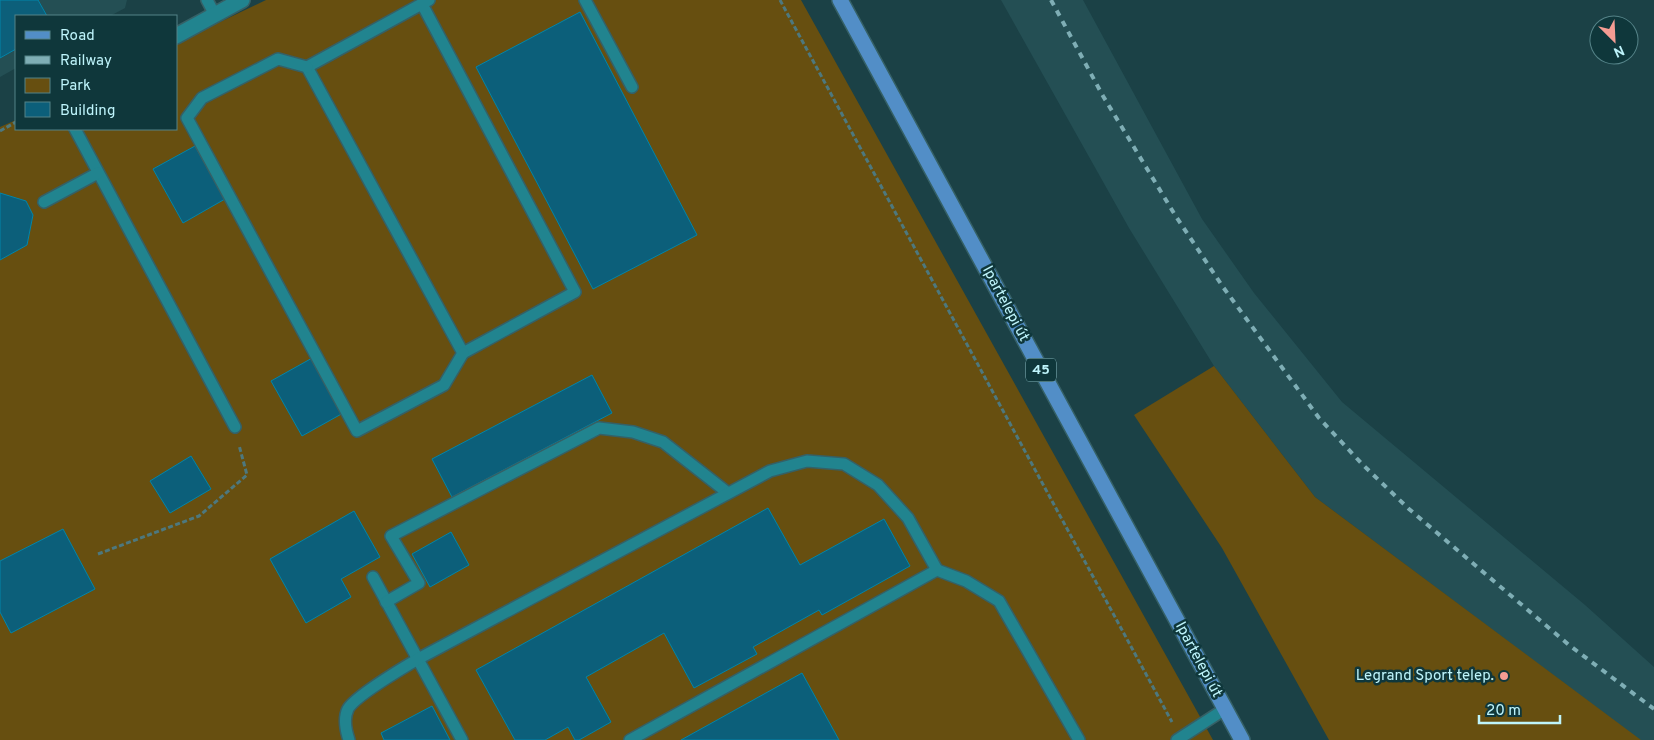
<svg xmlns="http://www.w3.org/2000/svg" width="1654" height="740" font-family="Overpass,sans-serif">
	<rect width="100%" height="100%" fill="#1b4146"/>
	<g fill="#244f54">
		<polygon points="0,0 127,0 125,8 110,16 16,16 16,68 0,77"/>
		<polygon points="1001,0 1083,0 1202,219 1254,293 1342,402 1585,605 1654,667 1654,740 1640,740 1315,497 1214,366 1129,228"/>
	</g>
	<g fill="#674f10">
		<polygon points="266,0 801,0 1213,740 0,740 0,127 16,120 16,129 176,129 176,43"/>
		<polygon points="1214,366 1315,497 1641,740 1329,740 1222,548 1134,415"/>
	</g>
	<g fill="#0c5f7a" stroke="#0085aa">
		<polygon points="0,0 38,0 47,16 16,16 16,49 0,58"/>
		<polygon points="580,12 697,235 593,289 476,67"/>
		<polygon points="195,146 225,199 183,223 153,169"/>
		<polygon points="0,193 26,201 33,215 27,245 0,260"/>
		<polygon points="314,357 345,412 302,436 271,381"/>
		<polygon points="592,375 612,413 452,497 432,459"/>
		<polygon points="191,456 211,489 170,513 150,481"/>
		<polygon points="768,508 800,565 884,519 910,566 822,615 819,610 753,647 757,654 694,688 664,633 586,677 611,722 579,740 575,740 568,727 545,740 515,740 476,670"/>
		<polygon points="354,511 380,557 341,579 351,597 306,623 270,559"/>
		<polygon points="63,529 95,589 11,633 0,612 0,561"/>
		<polygon points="451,532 469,565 430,587 412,554"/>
		<polygon points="802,673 839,740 681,740"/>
		<polygon points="432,706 450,740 384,740 381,733"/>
	</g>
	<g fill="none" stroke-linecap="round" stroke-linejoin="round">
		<g stroke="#356066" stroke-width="14">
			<g id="lane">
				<polyline points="207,0 215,15"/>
				<polyline points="585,0 632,87"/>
				<polyline points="422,4 575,292 463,353 307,67 429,0"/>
				<polyline points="307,67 278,59 202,98 187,118 357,431 444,385 463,353"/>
				<polyline points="75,129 235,427"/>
				<polyline points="44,202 98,173"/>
				<polyline points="937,570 966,581 999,601 1079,740"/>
				<polyline points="373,577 462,740"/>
				<polyline points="386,602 419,583 391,536 599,428 633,432 663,442 728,493"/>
				<path d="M349 740C346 731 343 719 348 709 355 696 403 668 418 659L770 471 807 461 844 464 878 485 908 518 937 570 630 740"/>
				<polyline points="1177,740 1225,709"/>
			</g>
		</g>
		<g stroke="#356066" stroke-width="18">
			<polyline id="street" points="176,36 242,0"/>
		</g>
		<g stroke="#356066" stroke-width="18">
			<polyline id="primary" points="840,0 1242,740"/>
		</g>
		<g stroke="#4d787e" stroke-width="3" stroke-dasharray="5 2.5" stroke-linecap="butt">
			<polyline points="780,0 1172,722"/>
			<polyline points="0,131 16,122"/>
			<polyline points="98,554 199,516 247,475 239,445"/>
		</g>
		<use href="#lane" stroke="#21848f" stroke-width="11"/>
		<use href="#street" stroke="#21848f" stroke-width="15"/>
		<use href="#primary" stroke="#528ec7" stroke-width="15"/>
		<polyline stroke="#7faeb5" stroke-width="4" stroke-dasharray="6 6" stroke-linecap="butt" points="1051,0 1103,96 1175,215 1223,287 1319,418 1363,465 1409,509 1569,645 1654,709"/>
	</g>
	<circle fill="#f59c93" stroke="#0f373b" stroke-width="2" cx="1504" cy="676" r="5"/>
	<g text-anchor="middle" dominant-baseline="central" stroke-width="5" stroke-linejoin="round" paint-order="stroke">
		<rect fill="#0f373b" stroke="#8abbc1" stroke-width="1" x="1026" y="358.5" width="30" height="23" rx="4"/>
		<g font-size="14" font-weight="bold" fill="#bef4fb">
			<text x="1041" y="370">45</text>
		</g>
		<g font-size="15" fill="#bef4fb" stroke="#0f373b">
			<text transform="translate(1005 304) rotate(62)">Ipartelepi út</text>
			<text transform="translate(1198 660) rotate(62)">Ipartelepi út</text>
		</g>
		<g font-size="15" fill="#bef4fb" stroke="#0f373b" text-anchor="end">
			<text x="1494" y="676">Legrand Sport telep.</text>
		</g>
	</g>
	<rect x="15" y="15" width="162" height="115" fill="#0f373b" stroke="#558388"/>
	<rect x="25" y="31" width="25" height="8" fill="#528ec7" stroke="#558388"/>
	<text x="60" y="40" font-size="15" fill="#bef4fb">Road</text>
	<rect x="25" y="56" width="25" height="8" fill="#7faeb5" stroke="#558388"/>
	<text x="60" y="65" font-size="15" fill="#bef4fb">Railway</text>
	<rect x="25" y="78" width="25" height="15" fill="#674f10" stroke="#558388"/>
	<text x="60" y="90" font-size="15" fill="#bef4fb">Park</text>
	<rect x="25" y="102" width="25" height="15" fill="#0c5f7a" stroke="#558388"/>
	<text x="60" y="115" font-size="15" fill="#bef4fb">Building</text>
	<g transform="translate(1614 40) rotate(156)"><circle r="24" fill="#0f373b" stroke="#558388"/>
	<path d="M0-4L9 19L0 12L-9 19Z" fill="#f59c93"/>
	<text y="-8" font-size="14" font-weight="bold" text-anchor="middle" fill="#bef4fb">N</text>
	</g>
	<path d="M1479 715v8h81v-8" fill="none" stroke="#bef4fb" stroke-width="2.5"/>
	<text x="1486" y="715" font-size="15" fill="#bef4fb" stroke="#0f373b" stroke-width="4" paint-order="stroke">20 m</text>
</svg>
